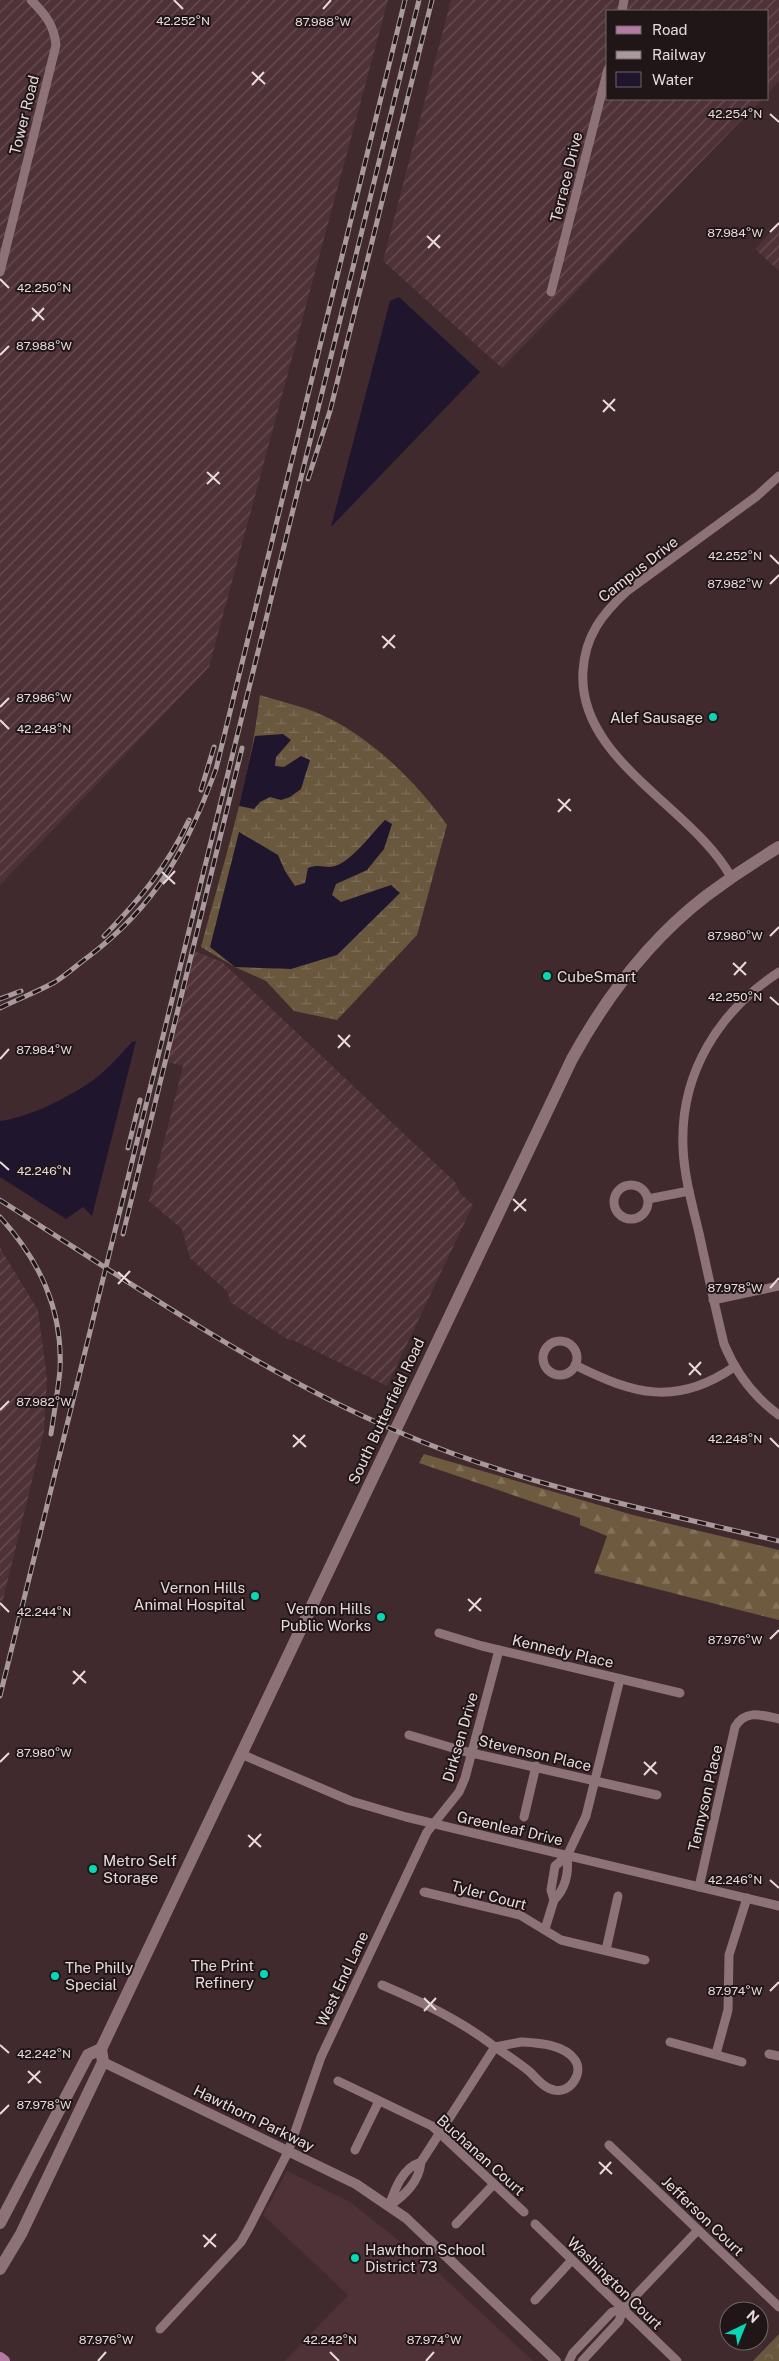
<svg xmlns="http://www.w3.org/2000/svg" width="779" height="2361" font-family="'Public Sans',sans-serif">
	<defs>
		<pattern id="industrial-furrows" width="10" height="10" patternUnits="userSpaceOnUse" patternTransform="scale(1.25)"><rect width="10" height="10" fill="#4f3238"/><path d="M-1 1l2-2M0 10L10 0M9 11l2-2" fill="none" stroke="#684f54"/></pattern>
		<pattern id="forest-firs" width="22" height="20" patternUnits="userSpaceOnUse" patternTransform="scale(1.25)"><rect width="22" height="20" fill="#6e5a3f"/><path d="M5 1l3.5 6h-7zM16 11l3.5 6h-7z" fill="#83715a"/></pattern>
		<pattern id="wetland-marsh" width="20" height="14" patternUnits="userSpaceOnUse" patternTransform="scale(1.25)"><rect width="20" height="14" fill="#69573e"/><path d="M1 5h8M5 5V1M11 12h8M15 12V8" fill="none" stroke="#7e6f59"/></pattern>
		<pattern id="park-crowns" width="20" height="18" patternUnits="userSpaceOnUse" patternTransform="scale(1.25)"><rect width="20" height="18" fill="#69573e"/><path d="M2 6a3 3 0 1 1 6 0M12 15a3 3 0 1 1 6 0" fill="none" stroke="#7e6f59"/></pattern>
	</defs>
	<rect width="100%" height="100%" fill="#402a2e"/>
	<polygon fill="#4f3238" points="287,2171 350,2202 431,2266 533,2361 285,2361 348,2295 263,2215"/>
	<g fill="url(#industrial-furrows)">
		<polygon points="0,0 388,0 209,667 0,885"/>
		<polygon points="451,0 779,0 779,81 768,93 768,11 608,11 608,99 762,99 502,368 383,261"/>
		<polygon points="779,223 779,271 755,249"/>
		<polygon points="189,949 222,962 455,1182 460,1193 473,1205 387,1386 293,1340 289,1340 230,1302 228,1292 190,1258 182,1229 149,1201 183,1066 164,1061"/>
		<polygon points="0,1248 38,1310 47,1378 44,1431 0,1612"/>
	</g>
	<polygon fill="url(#forest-firs)" points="424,1454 633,1515 779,1550 779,1620 594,1573 607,1536 580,1525 580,1518 419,1463"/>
	<path fill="url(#wetland-marsh)" d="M260 695C279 701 298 705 315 712 366 732 416 781 447 825L417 935 337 1020 294 1011 266 981 235 967 201 947C223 864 250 781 260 695Z"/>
	<polygon fill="url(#park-crowns)" points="779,2334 779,2361 753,2361"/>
	<g fill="#1f162e">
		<polygon points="399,297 480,372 331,527 390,301"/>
		<polygon points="283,734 291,740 276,757 275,766 284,767 301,756 310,760 301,789 290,797 281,800 270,797 260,802 254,809 239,806 255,736"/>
		<path d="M385 820 392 824 384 849 367 870 336 884 332 895 341 902 391 885 400 893 337 955 291 969 235 967 210 947 239 832 278 855 285 871 295 886 305 883 308 868C320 863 325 869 335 866 351 862 373 832 385 820Z"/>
		<path d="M136 1041 92 1216 83 1207 66 1219 0 1177V1121C28 1118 69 1097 92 1081 107 1070 119 1056 132 1042Z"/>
	</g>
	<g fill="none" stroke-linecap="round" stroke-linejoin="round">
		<g stroke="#8d7377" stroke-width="9">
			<polyline points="622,11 624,0"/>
			<path d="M0 272 56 45C54 25 45 14 31 0"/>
			<polyline points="551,292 608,69"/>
			<path d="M731 877C693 807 577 760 583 671 585 636 602 614 627 591L757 496 779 476"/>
			<path d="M779 972C719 1011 680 1073 683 1147 684 1176 692 1204 699 1233 707 1270 715 1307 724 1344 736 1373 754 1397 779 1415"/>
			<circle cx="631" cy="1202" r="17"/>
			<polyline points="648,1199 689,1191"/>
			<polyline points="713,1300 779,1286"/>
			<circle cx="560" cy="1358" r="17"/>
			<path d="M575 1365C633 1394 676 1407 734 1367"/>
			<polyline points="439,1633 482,1646 680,1693"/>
			<polyline points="409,1735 463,1751 657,1795"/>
			<polyline points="241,1754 351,1801 406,1817 779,1906"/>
			<polyline points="524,1817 536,1766"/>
			<path d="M699 1887 735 1727C745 1709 762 1715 779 1719"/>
			<polyline points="424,1892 520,1915 561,1940 645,1960"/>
			<path d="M554 1900C566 1888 569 1873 567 1856"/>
			<polyline points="545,1929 554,1900 551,1890 555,1866 567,1856 586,1816 620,1679"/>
			<polyline points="606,1950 618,1896"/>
			<path d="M382 1985C422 2002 460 2020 495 2047L421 2162C419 2182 405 2195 389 2206 395 2189 402 2168 421 2162"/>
			<path d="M521 2042C538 2043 564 2044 575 2060 584 2073 570 2094 554 2090 544 2088 537 2079 530 2072 519 2063 507 2055 495 2047Z"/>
			<polyline points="670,2042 742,2062"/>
			<polyline points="716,2054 728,2010 729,1955 747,1898"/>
			<polyline points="769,2054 779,2056"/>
			<polyline points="338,2081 432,2126 524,2212"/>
			<polyline points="609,2145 779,2307"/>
			<polyline points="355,2150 379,2101"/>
			<polyline points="456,2224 494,2184"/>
			<polyline points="535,2224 677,2361"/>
			<polyline points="535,2300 571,2261"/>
			<polyline points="160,2329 241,2242 250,2226 288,2152 321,2057 427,1832 459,1792 465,1778 499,1650"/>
			<polyline points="569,2361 573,2353 612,2312 623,2309"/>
			<polyline points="582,2361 619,2321 623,2309 698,2230"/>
		</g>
		<polyline stroke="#8d7377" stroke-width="10" points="103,2062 356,2184 406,2218 556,2361"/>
		<g stroke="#8d7377" stroke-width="12">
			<polyline points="0,2223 88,2055 101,2049"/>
			<path d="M0 2269 21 2234 103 2062 101 2049 572 1059C606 997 649 940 706 896 730 878 754 862 779 847"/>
		</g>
		<polyline stroke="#b27ca2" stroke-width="12" points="0,2358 4,2361"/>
		<g stroke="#aa999c" stroke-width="5">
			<g id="rail">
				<polyline points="308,479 330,411 432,0"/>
				<polyline points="201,790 214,747"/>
				<path d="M104 936C140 899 167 867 189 820"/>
				<polyline points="0,999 21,991"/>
				<path d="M0 1008C18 999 37 992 55 982 66 975 77 965 88 957 157 905 187 848 216 769L405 0"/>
				<polyline points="128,1148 140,1100"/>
				<path d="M0 1200C128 1281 255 1370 394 1430 517 1484 649 1510 779 1541"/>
				<path d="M0 1217C40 1261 63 1310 60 1370 58 1391 54 1413 51 1434"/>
				<polyline points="123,1234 242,748"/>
				<polyline points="0,1696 419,0"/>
			</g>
		</g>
		<use href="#rail" stroke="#201617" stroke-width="3" stroke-dasharray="9" stroke-linecap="butt"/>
	</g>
	<path fill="none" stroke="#e8dadc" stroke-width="2" d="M174 0 183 9M323 9 331 0M252 72 265 84M252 85 264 72M770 114 779 122M770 232 779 223M427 236 440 248M428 248 440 235M0 279 9 288M32 308 44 320M32 321 44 308M0 355 9 346M603 400 615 411M603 412 615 399M207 472 220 484M207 484 219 472M770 555 779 564M770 584 779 575M382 636 395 648M383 648 395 635M0 707 9 698M0 720 9 729M558 799 571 811M558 812 570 799M162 872 175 884M163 884 175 871M770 936 779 927M733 963 746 975M734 975 746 962M770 997 779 1005M338 1035 350 1047M338 1048 350 1035M0 1059 9 1049M0 1162 9 1170M513 1199 526 1211M514 1211 526 1199M118 1272 130 1283M118 1284 130 1271M770 1288 779 1278M689 1363 701 1375M689 1375 701 1362M0 1410 9 1401M293 1435 306 1447M770 1438 779 1447M293 1447 305 1435M468 1599 481 1611M0 1603 9 1612M469 1611 481 1598M770 1639 779 1630M73 1671 86 1683M73 1684 85 1671M0 1762 9 1753M644 1762 657 1774M644 1775 656 1762M248 1835 261 1847M249 1847 261 1834M770 1880 779 1888M770 1991 779 1982M424 1998 436 2010M424 2011 436 1998M0 2045 9 2053M28 2071 41 2083M28 2083 40 2071M0 2114 9 2105M599 2162 612 2174M600 2174 611 2162M203 2235 216 2247M204 2247 216 2234M330 2352 339 2361M98 2361 106 2352M426 2361 434 2352"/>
	<g fill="#0ad5b5" stroke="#201617" stroke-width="2">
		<circle cx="713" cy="717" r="5"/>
		<circle cx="547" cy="976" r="5"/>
		<circle cx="255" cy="1596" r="5"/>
		<circle cx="381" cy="1617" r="5"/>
		<circle cx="93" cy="1869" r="5"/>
		<circle cx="264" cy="1974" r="5"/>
		<circle cx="55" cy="1976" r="5"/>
		<circle cx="355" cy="2258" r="5"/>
	</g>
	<g text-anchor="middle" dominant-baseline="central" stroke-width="4" stroke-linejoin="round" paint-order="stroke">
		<g font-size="15" fill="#e8dadc" stroke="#201617">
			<text transform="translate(24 115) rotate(-76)">Tower Road</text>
			<text transform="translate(566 177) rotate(-76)">Terrace Drive</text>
			<text transform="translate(638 569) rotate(-38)">Campus Drive</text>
			<text transform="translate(386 1411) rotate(-65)">South Butterfield Road</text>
			<text transform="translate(563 1651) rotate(13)">Kennedy Place</text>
			<text transform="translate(460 1737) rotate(-74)">Dirksen Drive</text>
			<text transform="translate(535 1753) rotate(13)">Stevenson Place</text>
			<text transform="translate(705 1798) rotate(-77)">Tennyson Place</text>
			<text transform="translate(510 1828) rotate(13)">Greenleaf Drive</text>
			<text transform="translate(489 1895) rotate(15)">Tyler Court</text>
			<text transform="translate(342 1979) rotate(-65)">West End Lane</text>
			<text transform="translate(254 2118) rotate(26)">Hawthorn Parkway</text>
			<text transform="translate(481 2155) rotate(42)">Buchanan Court</text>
			<text transform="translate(703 2216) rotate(44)">Jefferson Court</text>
			<text transform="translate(615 2283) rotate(44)">Washington Court</text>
		</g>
		<g font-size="15" fill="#e8dadc" stroke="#201617" text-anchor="end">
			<text x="703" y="717">Alef Sausage</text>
			<text x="557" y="976" text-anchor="start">CubeSmart</text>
			<text x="245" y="1587">Vernon Hills<tspan x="245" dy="17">Animal Hospital</tspan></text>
			<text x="371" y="1608">Vernon Hills<tspan x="371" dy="17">Public Works</tspan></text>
			<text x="103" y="1860" text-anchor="start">Metro Self<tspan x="103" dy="17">Storage</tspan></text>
			<text x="254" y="1965">The Print<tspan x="254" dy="17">Refinery</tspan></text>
			<text x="65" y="1967" text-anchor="start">The Philly<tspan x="65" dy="17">Special</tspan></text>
			<text x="365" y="2249" text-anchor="start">Hawthorn School<tspan x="365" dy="17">District 73</tspan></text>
		</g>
	</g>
	<g font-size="12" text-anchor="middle" fill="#e8dadc" stroke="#201617" stroke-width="4" stroke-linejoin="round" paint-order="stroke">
		<text x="183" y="25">42.252°N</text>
		<text x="323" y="26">87.988°W</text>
		<text x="735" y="118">42.254°N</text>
		<text x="735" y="237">87.984°W</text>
		<text x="44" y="292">42.250°N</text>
		<text x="44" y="350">87.988°W</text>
		<text x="735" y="560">42.252°N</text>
		<text x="735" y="588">87.982°W</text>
		<text x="44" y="702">87.986°W</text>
		<text x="44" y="733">42.248°N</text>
		<text x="735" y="940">87.980°W</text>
		<text x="735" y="1001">42.250°N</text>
		<text x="44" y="1054">87.984°W</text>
		<text x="44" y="1175">42.246°N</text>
		<text x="735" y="1292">87.978°W</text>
		<text x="44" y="1406">87.982°W</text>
		<text x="735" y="1443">42.248°N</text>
		<text x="44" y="1616">42.244°N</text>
		<text x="735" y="1644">87.976°W</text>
		<text x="44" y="1757">87.980°W</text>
		<text x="735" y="1884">42.246°N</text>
		<text x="735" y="1995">87.974°W</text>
		<text x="44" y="2058">42.242°N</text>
		<text x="44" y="2109">87.978°W</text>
		<text x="106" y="2344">87.976°W</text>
		<text x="434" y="2344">87.974°W</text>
		<text x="330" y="2344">42.242°N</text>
	</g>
	<rect x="606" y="10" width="162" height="90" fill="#201617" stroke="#706466"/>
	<rect x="616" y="26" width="25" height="8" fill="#b27ca2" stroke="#706466"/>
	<text x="652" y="35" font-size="15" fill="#e8dadc">Road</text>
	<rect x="616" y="51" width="25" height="8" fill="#aa999c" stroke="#706466"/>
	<text x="652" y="60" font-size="15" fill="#e8dadc">Railway</text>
	<rect x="616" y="72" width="25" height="15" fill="#1f162e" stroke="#706466"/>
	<text x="652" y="85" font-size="15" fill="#e8dadc">Water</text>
	<g transform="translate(744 2326) rotate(43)"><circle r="24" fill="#201617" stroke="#706466"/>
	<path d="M0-4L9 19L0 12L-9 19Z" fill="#0ad5b5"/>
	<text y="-8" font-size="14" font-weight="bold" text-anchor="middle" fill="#e8dadc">N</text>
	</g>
</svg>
